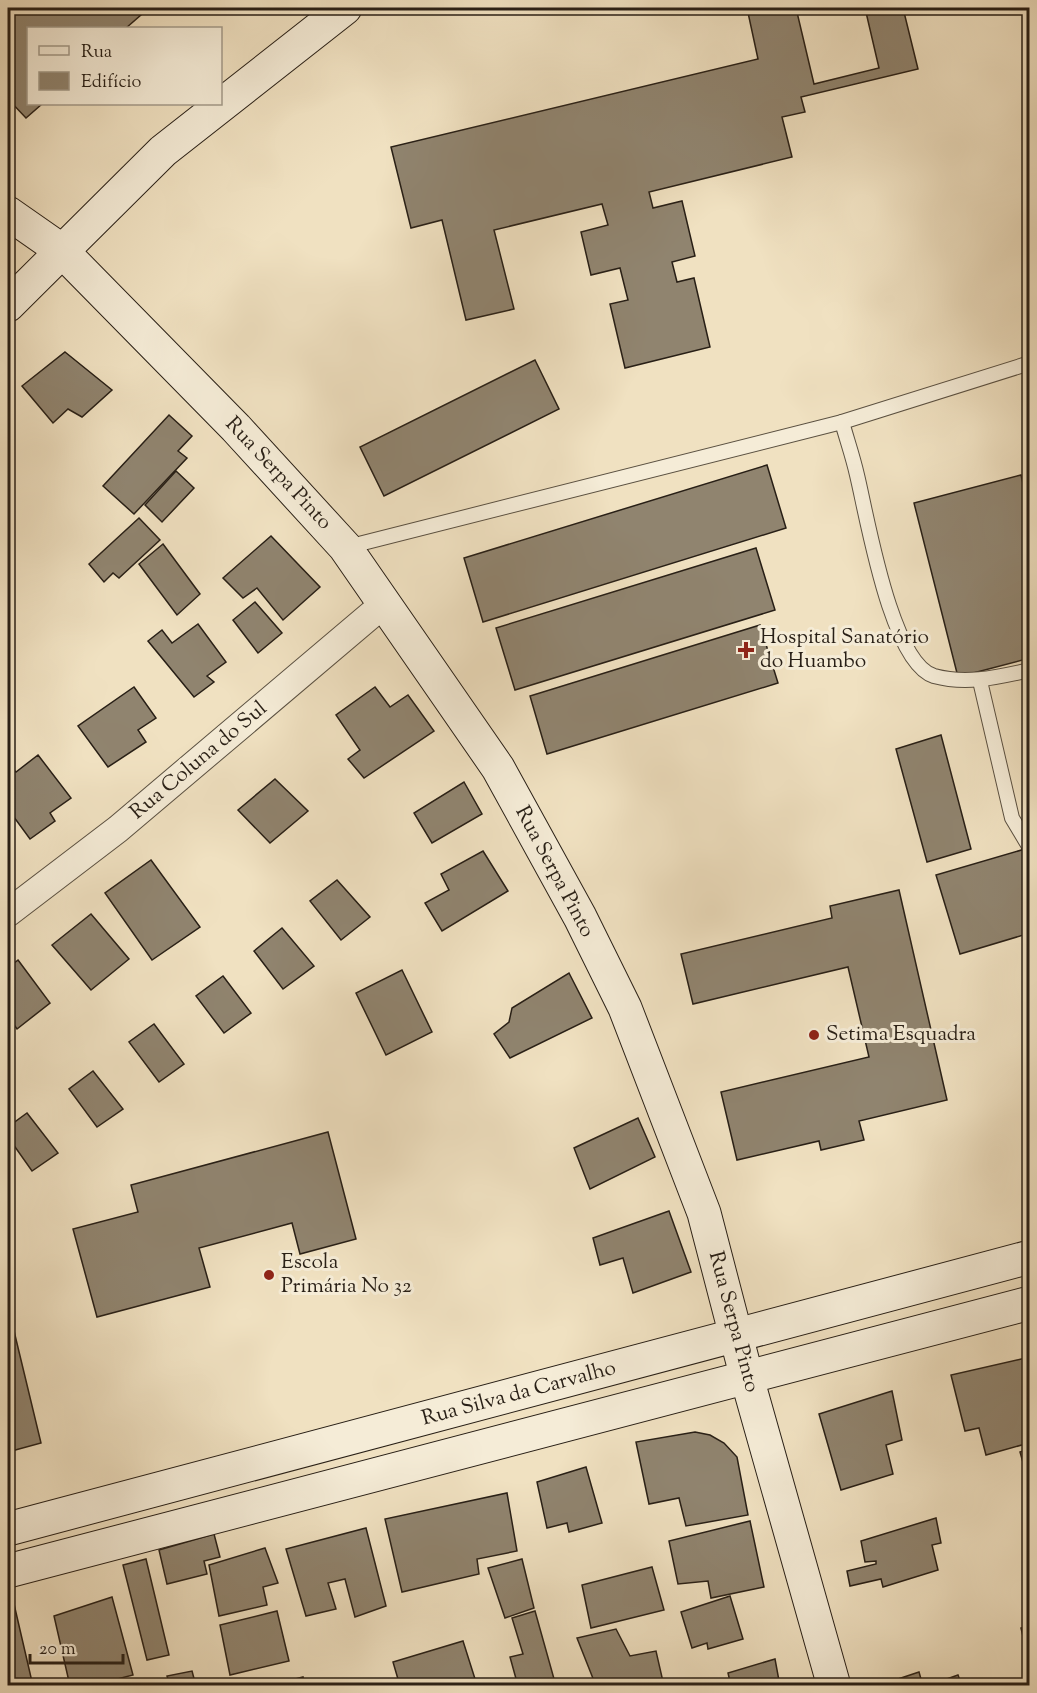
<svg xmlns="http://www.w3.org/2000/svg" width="1037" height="1693" font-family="'Sorts Mill Goudy',serif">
	<rect width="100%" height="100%" fill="#f0e1c1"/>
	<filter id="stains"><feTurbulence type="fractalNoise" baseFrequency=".00333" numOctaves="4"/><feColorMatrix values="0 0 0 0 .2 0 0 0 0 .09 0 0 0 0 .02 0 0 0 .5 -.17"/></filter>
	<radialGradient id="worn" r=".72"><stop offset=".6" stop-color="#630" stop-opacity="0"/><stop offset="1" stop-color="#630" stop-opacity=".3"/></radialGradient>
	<g fill="#90846f" stroke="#281f16" stroke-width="1.5">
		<polygon points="8,8 149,8 126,28 28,28 28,104 42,104 26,118 8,99"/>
		<polygon points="747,8 796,8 814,84 879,68 865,8 903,8 918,69 801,97 805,112 782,117 792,157 649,192 653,208 682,201 695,256 672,262 677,282 694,278 710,347 625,368 610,304 628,300 620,268 591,275 581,232 608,225 602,204 494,230 514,309 466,320 442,220 411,228 391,147 758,59"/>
		<polygon points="65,352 112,390 82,417 68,409 53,423 22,386"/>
		<polygon points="535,360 559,409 384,496 360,447"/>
		<polygon points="169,415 192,436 178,451 187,458 134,514 103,486"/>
		<polygon points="767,465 786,528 483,622 464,558"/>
		<polygon points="176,471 194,488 162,522 145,505"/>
		<polygon points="1021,475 1029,509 1030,658 958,677 914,503"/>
		<polygon points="139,518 160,540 119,578 113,573 104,582 89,564"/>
		<polygon points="271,536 320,587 283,620 257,588 243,598 223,578"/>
		<polygon points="163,544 200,594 177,615 139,564"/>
		<polygon points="756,548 775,610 515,690 496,628"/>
		<polygon points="255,602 282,633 258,653 233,620"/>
		<polygon points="198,624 226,662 207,676 214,682 194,697 148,641 162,630 172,643"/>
		<polygon points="760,625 778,683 547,754 530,696"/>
		<polygon points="134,687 156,718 138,730 146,742 108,767 78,726"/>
		<polygon points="375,687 390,707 408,695 434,731 364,778 348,759 360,750 336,715"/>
		<polygon points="941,735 971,849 927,862 896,749"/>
		<polygon points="38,755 71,798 50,813 55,821 30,839 8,809 8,764 16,772"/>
		<polygon points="275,779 308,811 270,843 238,810"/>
		<polygon points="464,782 482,814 432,843 414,813"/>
		<polygon points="1025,849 1030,863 1030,933 960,954 936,875"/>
		<polygon points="483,851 508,891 442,931 425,903 449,890 441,874"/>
		<polygon points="151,860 200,927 152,960 105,893"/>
		<polygon points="337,880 370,917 341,940 310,901"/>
		<polygon points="899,890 947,1100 859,1121 864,1140 821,1150 819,1141 737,1160 721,1092 869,1057 848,967 693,1004 681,954 832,918 830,906"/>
		<polygon points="91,914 129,959 91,990 52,945"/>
		<polygon points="282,928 314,966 283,989 254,951"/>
		<polygon points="18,960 50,1003 17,1029 8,1016 8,968"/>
		<polygon points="402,970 432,1032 386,1055 356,993"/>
		<polygon points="569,973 592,1018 510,1058 494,1034 509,1022 512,1008"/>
		<polygon points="223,976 251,1013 224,1033 196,996"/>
		<polygon points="154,1024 184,1064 159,1082 129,1042"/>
		<polygon points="93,1071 123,1109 97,1127 69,1089"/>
		<polygon points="27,1113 58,1153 32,1171 8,1137 8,1127"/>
		<polygon points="638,1118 655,1157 590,1189 574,1148"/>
		<polygon points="328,1132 356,1239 300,1254 292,1223 199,1248 210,1287 97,1317 73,1229 138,1212 131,1185"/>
		<polygon points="669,1211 691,1272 633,1293 623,1258 600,1265 593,1238"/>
		<polygon points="8,1306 41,1443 8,1452"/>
		<polygon points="1030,1357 1030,1412 1023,1413 1029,1443 986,1455 979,1428 965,1431 951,1375"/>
		<polygon points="892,1391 902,1440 886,1445 893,1474 841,1490 819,1414"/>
		<polygon points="695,1432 710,1435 724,1443 737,1457 748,1515 686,1526 679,1498 649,1504 636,1442"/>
		<polygon points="1030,1449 1030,1487 1020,1452"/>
		<polygon points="586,1467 602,1523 569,1532 567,1523 547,1528 537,1482"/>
		<polygon points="507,1493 517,1551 477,1559 479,1574 402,1592 385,1519"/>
		<polygon points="936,1518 941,1543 932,1545 938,1570 883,1587 881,1579 850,1586 847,1571 876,1564 876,1561 865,1562 861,1541"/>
		<polygon points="750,1521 764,1587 711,1598 708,1581 678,1584 669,1541"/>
		<polygon points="366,1528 386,1606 355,1617 345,1579 328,1583 336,1609 306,1616 286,1549"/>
		<polygon points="214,1534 220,1557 204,1561 207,1574 167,1584 159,1550"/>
		<polygon points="265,1548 278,1583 263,1587 267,1605 219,1616 209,1565"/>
		<polygon points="146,1559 169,1655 147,1660 123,1565"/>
		<polygon points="522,1559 534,1608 505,1618 488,1568"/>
		<polygon points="652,1567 664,1610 591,1628 582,1585"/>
		<polygon points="11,1591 33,1686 8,1686 8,1592"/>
		<polygon points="730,1596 743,1639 708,1649 707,1643 692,1648 681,1612"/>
		<polygon points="112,1597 133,1675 90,1686 70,1686 54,1616"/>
		<polygon points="277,1611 289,1661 230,1675 220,1625"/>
		<polygon points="535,1611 556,1686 518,1686 510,1657 523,1654 512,1618"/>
		<polygon points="1030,1626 1030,1665 1021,1628"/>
		<polygon points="616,1629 630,1656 656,1651 664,1686 596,1686 577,1638"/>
		<polygon points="463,1641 476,1682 462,1686 400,1686 393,1662"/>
		<polygon points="775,1659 780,1686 731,1686 728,1673"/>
		<polygon points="192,1671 196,1686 170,1686 167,1676"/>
		<polygon points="919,1672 923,1686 877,1686"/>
		<polygon points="958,1675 962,1686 927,1686"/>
		<polygon points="303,1677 305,1686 269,1686"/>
	</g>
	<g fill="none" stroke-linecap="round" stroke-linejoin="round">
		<g stroke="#5a5041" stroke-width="16">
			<g id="lane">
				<path d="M1030 363 842 422C847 440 853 457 857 475 867 516 891 663 934 676 967 685 998 677 1030 670"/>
				<polyline points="347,547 842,422"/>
				<polyline points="980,681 1012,818 1030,848"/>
			</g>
		</g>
		<g stroke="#5a5041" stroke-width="29">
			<polyline id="street" points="8,913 118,829 385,603"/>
		</g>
		<g stroke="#281f16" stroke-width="35">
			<g id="secondary">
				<polyline points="8,213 61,250 236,428 345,547 498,768 580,917 625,1008 704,1213 747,1378 834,1686"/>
				<polyline points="8,305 163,151 345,8"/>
				<polyline points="8,1529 1030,1257"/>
				<polyline points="8,1571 1030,1303"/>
			</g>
		</g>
		<use href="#lane" stroke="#f5ecd7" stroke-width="14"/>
		<use href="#street" stroke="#f5ecd7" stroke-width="27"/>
		<use href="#secondary" stroke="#f5ecd7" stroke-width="33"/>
	</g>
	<g fill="#8f2418" stroke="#f5ecd7" stroke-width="2">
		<path d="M743 641h6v6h6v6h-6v6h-6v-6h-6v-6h6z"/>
		<circle cx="814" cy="1035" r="6"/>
		<circle cx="269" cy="1275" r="6"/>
	</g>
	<g text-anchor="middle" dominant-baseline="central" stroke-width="6" stroke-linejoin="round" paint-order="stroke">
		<g font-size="21" fill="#281f16" stroke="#f5ecd7">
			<text transform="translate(278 474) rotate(47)">Rua Serpa Pinto</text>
			<text transform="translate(199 761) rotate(-40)">Rua Coluna do Sul</text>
			<text transform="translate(554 872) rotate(62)">Rua Serpa Pinto</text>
			<text transform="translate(733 1322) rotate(75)">Rua Serpa Pinto</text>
			<text transform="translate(519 1394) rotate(-15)">Rua Silva da Carvalho</text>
		</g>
		<g font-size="21" fill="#281f16" stroke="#f5ecd7" text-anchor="start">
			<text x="760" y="638">Hospital Sanatório<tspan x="760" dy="24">do Huambo</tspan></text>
			<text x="826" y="1035">Setima Esquadra</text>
			<text x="281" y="1263">Escola<tspan x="281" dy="24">Primária No 32</tspan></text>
		</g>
	</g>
	<rect width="1037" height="1693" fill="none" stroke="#f0e1c1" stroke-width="30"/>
	<rect x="9" y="9" width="1019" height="1675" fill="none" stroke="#281f16" stroke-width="3"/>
	<rect x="15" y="15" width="1007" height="1663" fill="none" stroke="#281f16" stroke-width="1.5"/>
	<rect x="27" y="27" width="195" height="78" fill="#f5ecd7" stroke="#a39a8a" stroke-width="1.5"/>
	<rect x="39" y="46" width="30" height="9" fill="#f5ecd7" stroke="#a39a8a" stroke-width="1.5"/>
	<text x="81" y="57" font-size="18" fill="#281f16">Rua</text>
	<rect x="39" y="72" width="30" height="18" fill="#90846f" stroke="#a39a8a" stroke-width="1.5"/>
	<text x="81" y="87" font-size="18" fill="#281f16">Edifício</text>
	<path d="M30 1654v9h93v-9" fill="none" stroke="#281f16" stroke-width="3"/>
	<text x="39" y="1654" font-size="18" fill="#281f16" stroke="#f5ecd7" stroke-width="4.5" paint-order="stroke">20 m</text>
	<rect width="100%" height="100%" filter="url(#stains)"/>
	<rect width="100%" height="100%" fill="url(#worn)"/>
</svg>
